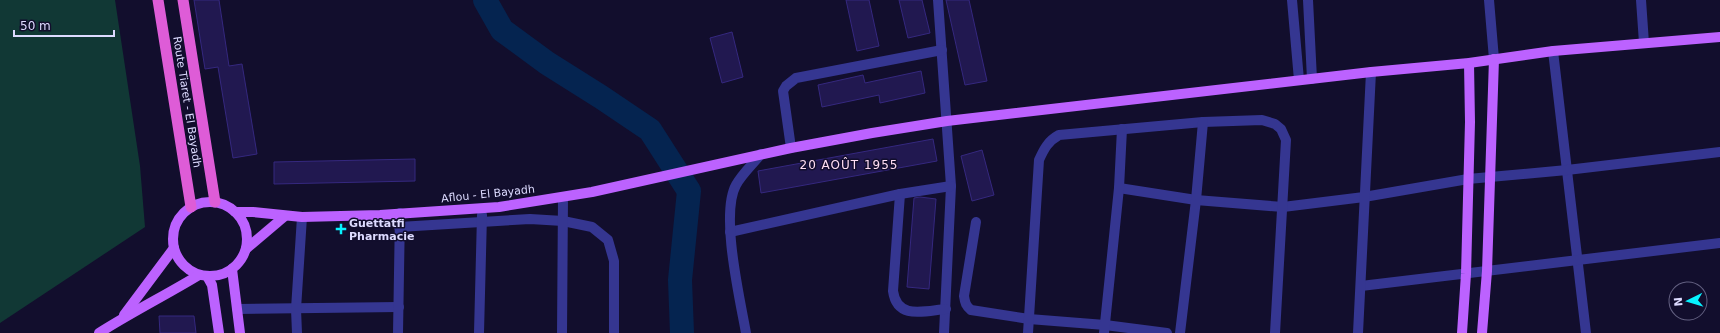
<svg xmlns="http://www.w3.org/2000/svg" width="1720" height="333" font-family="'DejaVu Sans',sans-serif">
	<rect width="100%" height="100%" fill="#120e2d"/>
	<polygon fill="#113835" points="0,0 115,0 140,166 145,227 0,323"/>
	<g fill="none" stroke-linecap="round" stroke-linejoin="round">
		<polyline stroke="#052450" stroke-width="24" points="485,0 502,30 547,63 601,97 650,130 689,191 680,280 682,333"/>
	</g>
	<g fill="#211850" stroke="#35287f">
		<polygon points="194,0 219,0 229,66 242,64 257,154 233,158 218,67 205,69"/>
		<polygon points="846,0 869,0 879,46 857,51"/>
		<polygon points="899,0 922,0 930,33 908,38"/>
		<polygon points="946,0 969,0 987,81 965,85"/>
		<polygon points="732,32 743,77 722,83 710,38"/>
		<polygon points="921,71 925,93 880,103 879,95 822,107 818,85 863,75 865,83"/>
		<polygon points="933,139 937,161 761,193 758,171"/>
		<polygon points="982,150 994,195 972,201 961,156"/>
		<polygon points="415,159 415,181 274,184 274,162"/>
		<polygon points="920,197 936,199 929,289 907,287 914,198"/>
		<polygon points="159,316 194,316 196,333 160,333"/>
	</g>
	<g fill="none" stroke-linecap="round" stroke-linejoin="round">
		<g stroke="#353691" stroke-width="10">
			<polyline points="938,0 951,186 944,333"/>
			<polyline points="1292,0 1299,80"/>
			<polyline points="1308,0 1312,79"/>
			<polyline points="1489,0 1494,59"/>
			<polyline points="1641,0 1644,43"/>
			<polyline points="1553,51 1586,333"/>
			<polyline points="791,148 783,91 786,86 796,78 942,50"/>
			<polyline points="1119,188 1196,200 1283,207 1364,197 1468,179 1567,170 1720,152"/>
			<path d="M900 194 893 291C897 320 924 311 946 309"/>
			<path d="M976 222 964 296C965 303 966 306 971 310L1029 319 1105 325 1167 333"/>
			<polyline points="399,227 530,219 563,221 592,227 608,240 614,261 614,333"/>
			<polyline points="730,232 900,194 951,186"/>
			<polyline points="1361,286 1720,243"/>
			<polyline points="237,309 399,307"/>
			<polyline points="297,333 296,309 302,217"/>
			<polyline points="398,333 400,213"/>
			<polyline points="479,333 482,215"/>
			<polyline points="562,333 563,197"/>
			<path d="M746 333C740 299 720 214 736 185 742 174 753 164 761 154"/>
			<path d="M1028 333 1039 160C1044 149 1048 141 1059 135L1203 122 1262 120 1275 124 1281 129 1286 140 1275 333"/>
			<polyline points="1104,333 1119,188 1122,129"/>
			<polyline points="1180,333 1196,200 1203,122"/>
			<polyline points="1358,333 1371,72"/>
		</g>
		<g stroke="#bc62ff" stroke-width="10">
			<circle cx="210" cy="239" r="37"/>
			<polyline points="235,212 253,212 302,217 380,215 499,207 592,192 791,148 872,133 947,121 1371,72 1469,63 1553,51 1720,37"/>
			<polyline points="246,249 285,216"/>
			<polyline points="232,269 240,333"/>
			<polyline points="207,276 212,285 219,333"/>
			<polyline points="124,315 174,248"/>
			<path d="M99 333C132 312 166 295 199 275"/>
			<polyline points="1462,333 1466,274 1470,122 1469,63"/>
			<polyline points="1482,333 1487,271 1494,59"/>
		</g>
		<g stroke="#de5cd7" stroke-width="11">
			<polyline points="158,0 191,207"/>
			<polyline points="183,0 215,202"/>
		</g>
	</g>
	<path fill="#07f3ff" stroke="#120e2d" stroke-width="1.5" d="M339 223h4v4h4v4h-4v4h-4v-4h-4v-4h4z"/>
	<g text-anchor="middle" dominant-baseline="central" stroke-width="3" stroke-linejoin="round" paint-order="stroke">
		<g font-size="11" fill="#dddbff" stroke="#120e2d">
			<text transform="translate(187 102) rotate(81)">Route Tiaret - El Bayadh</text>
			<text transform="translate(488 194) rotate(-6)">Aflou - El Bayadh</text>
		</g>
		<g font-size="11" font-weight="bold" fill="#dddbff" stroke="#120e2d" text-anchor="start">
			<text x="349" y="223">Guettatfi<tspan x="349" dy="13">Pharmacie</tspan></text>
		</g>
		<g font-size="12" letter-spacing="1" fill="#ffddf4" stroke="#120e2d">
			<text x="849" y="165">20 AOÛT 1955</text>
		</g>
	</g>
	<g transform="translate(1688 301) rotate(265)"><circle r="19" fill="#120e2d" stroke="#636081"/>
	<path d="M0-3L7 15L0 10L-7 15Z" fill="#07f3ff"/>
	<text y="-6" font-size="11" font-weight="bold" text-anchor="middle" fill="#dddbff">N</text>
	</g>
	<path d="M14 30v6h100v-6" fill="none" stroke="#dddbff" stroke-width="2"/>
	<text x="20" y="30" font-size="12" fill="#dddbff" stroke="#120e2d" stroke-width="3" paint-order="stroke">50 m</text>
</svg>
